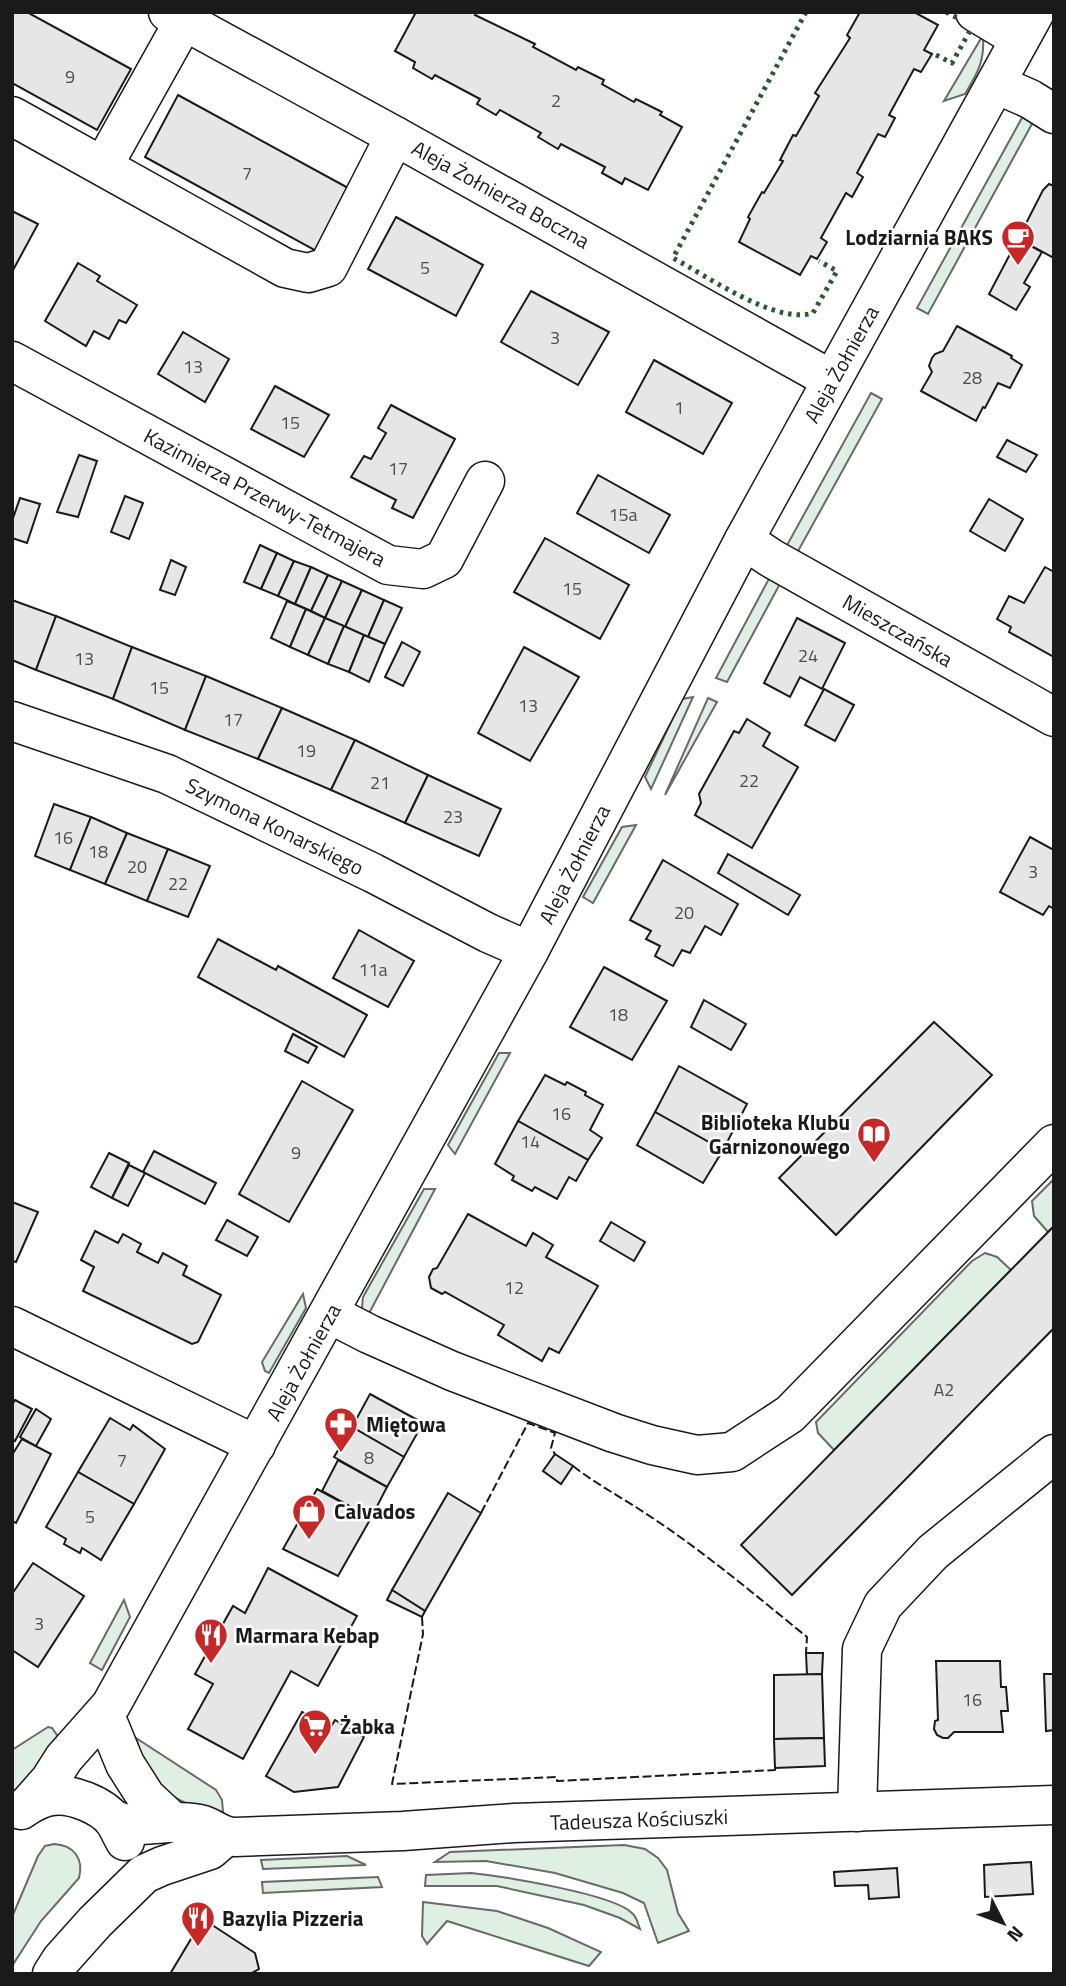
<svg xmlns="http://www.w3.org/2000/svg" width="1066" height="1986" font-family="'Titillium Web',sans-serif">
	<rect width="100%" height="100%" fill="#fff"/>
	<g fill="#e0efe3" stroke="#6a6a6a" stroke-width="2">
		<path d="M983 35C985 61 978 72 965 94L944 101Z"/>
		<polygon points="1023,116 1033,122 928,314 917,308"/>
		<polygon points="871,393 882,399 797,553 786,547"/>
		<polygon points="771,575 782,580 727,682 716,678"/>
		<polygon points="693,697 651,789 645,777 682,699"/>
		<polygon points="708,698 717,702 665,795"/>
		<polygon points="636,825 593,903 583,897 622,827"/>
		<polygon points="499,1053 510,1053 455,1154 448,1145"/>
		<polygon points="1054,1179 1054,1226 1048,1232 1034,1216 1032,1201"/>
		<polygon points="424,1189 435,1189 366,1319 362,1308 363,1297"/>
		<polygon points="985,1253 997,1257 1011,1270 834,1450 818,1433 816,1422 972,1261"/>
		<polygon points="303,1294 306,1308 269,1373 265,1371 262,1362"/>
		<polygon points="124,1600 130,1617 102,1670 90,1663"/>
		<polygon points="48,1727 52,1728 59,1738 35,1774 12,1793 12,1750"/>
		<path d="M136 1738 216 1790 222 1800 223 1812C174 1807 149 1785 136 1738Z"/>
		<path d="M54 1844C74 1845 84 1859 79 1878L41 1921 12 1966V1917L38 1856 45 1846Z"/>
		<polygon points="624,1845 645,1849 658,1858 667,1870 678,1913 689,1931 658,1943 644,1903 623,1893 555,1873 486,1861 435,1862 450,1852"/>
		<polygon points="347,1856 366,1865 263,1869 261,1860"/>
		<path d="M471 1873C500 1876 616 1894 633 1914 637 1918 638 1924 640 1929L620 1918 584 1905 497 1886H425L426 1875Z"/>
		<polygon points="378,1877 382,1887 263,1893 262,1882"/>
		<polygon points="423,1902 497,1911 548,1928 601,1952 589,1966 447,1921 427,1944 422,1936"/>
	</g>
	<g fill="#e6e6e6" stroke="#1a1a1a" stroke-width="2">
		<polygon points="12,12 27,12 131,69 97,130 12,83"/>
		<polygon points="416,12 477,12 475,15 535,44 533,47 576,70 578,67 604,80 602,84 634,102 636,99 662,112 660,115 682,127 648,190 625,178 622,184 602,173 605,167 561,144 558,149 538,137 541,133 500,110 496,115 477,104 480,99 435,75 432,79 413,68 415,62 395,51"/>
		<polygon points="860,12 914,12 938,25 924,50 932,54 921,72 914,69 889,115 895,118 885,137 878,134 857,173 863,177 852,197 846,193 821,238 827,242 817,259 811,256 800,275 739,242 750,219 748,217 762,192 764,193 783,161 780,160 793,135 796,136 819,96 815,93 850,38 847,35"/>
		<polygon points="178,95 350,189 318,252 145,157"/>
		<polygon points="1049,184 1054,186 1054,258 1018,239 1043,190"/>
		<polygon points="12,211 38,224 12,272"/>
		<polygon points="396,217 483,265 456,316 368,269"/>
		<polygon points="1018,239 1042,252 1024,283 1030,287 1016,310 989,294"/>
		<polygon points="78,263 100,276 97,281 137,305 126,323 119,320 109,339 94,331 86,346 45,321"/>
		<polygon points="531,291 609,332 578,385 501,342"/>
		<polygon points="957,326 1012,356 1011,358 1022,365 1010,388 998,383 985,408 983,407 976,421 921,391 932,372 929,366 932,358 935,354 943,351"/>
		<polygon points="183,332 229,359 205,402 158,374"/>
		<polygon points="654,360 732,403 703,454 626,412"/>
		<polygon points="275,386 329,415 304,457 251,429"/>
		<polygon points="391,405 455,439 413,518 392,508 396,500 351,477 364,456 371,459 386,433 378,428"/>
		<polygon points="1007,440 1037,455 1026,472 997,457"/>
		<polygon points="79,455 97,461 78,517 57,512"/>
		<polygon points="598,475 670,515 649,553 577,513"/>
		<polygon points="125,496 143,503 129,539 111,532"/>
		<polygon points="20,498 40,504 27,543 12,538 12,521"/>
		<polygon points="989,499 1023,519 1005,551 970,531"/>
		<polygon points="545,538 629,585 600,639 514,592"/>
		<polygon points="260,545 277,553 261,589 244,582"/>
		<polygon points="277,553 294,561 278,596 261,589"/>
		<polygon points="171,560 186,567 175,595 160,590"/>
		<polygon points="294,561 311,567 295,604 278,596"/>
		<polygon points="311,567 328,575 311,611 295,604"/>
		<polygon points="1045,567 1054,572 1054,657 1009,632 1011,627 997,619 1009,596 1024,603"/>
		<polygon points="328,575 342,581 325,618 311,611"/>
		<polygon points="342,581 362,590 345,627 325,618"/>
		<polygon points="362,590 384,600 368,637 345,627"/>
		<polygon points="12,600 56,616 36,670 12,660"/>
		<polygon points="384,600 402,608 385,644 368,637"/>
		<polygon points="287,601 306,609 290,647 271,638"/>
		<polygon points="306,609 325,618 308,655 290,647"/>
		<polygon points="56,616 132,647 113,699 36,670"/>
		<polygon points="325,618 344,626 328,664 308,655"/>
		<polygon points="797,618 845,643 822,689 800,677 790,697 764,683"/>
		<polygon points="344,626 364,635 349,672 328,664"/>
		<polygon points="364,635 385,644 369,682 349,672"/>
		<polygon points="402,642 420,652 403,686 385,677"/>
		<polygon points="132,647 206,676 185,730 113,699"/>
		<polygon points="524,647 579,677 530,761 478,733"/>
		<polygon points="206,676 282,708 258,759 185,730"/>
		<polygon points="824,689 854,705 835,741 805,725"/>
		<polygon points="282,708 355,740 331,790 258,759"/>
		<polygon points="747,719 770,733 763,746 798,767 752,848 695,815 701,803 699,794 734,731 739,733"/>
		<polygon points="355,740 428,775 405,823 331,790"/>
		<polygon points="428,775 501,809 479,856 405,823"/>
		<polygon points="54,804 91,817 70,870 35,856"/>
		<polygon points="91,817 127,833 105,884 70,870"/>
		<polygon points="127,833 168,849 147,901 105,884"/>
		<polygon points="1030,837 1054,850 1054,909 1049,906 1043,915 1000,892"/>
		<polygon points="168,849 210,866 188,917 147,901"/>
		<polygon points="728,854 800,895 788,915 718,873"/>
		<polygon points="663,860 738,904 721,935 705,926 690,953 682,950 673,966 655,956 660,946 646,939 651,931 630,920"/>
		<polygon points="359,930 414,961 388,1007 333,978"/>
		<polygon points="218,939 276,970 278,966 367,1015 344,1057 198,977"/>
		<polygon points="604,967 667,1001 632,1060 570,1027"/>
		<polygon points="704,1000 746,1024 731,1050 691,1027"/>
		<polygon points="934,1022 992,1075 836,1235 779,1178"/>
		<polygon points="293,1034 317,1047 308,1063 285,1051"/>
		<polygon points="679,1066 747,1104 723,1150 655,1112"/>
		<polygon points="545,1075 565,1085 567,1082 586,1092 585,1095 603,1105 590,1130 602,1138 588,1160 518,1121"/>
		<polygon points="302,1081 353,1110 289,1222 239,1194"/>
		<polygon points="655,1112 723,1150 703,1183 637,1145"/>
		<polygon points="518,1121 588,1160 576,1181 569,1177 557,1199 535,1187 532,1191 512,1180 514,1176 495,1164"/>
		<polygon points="154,1151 216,1183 205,1204 143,1172"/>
		<polygon points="109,1153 129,1163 112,1198 91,1187"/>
		<polygon points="129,1165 145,1173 128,1206 112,1198"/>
		<polygon points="12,1202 38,1212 16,1262 12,1261"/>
		<polygon points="468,1214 526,1246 533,1233 553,1245 546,1257 598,1286 559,1353 549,1348 542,1361 498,1335 504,1325 445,1292 442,1294 431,1288 429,1277 433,1269 437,1268"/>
		<polygon points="227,1220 258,1237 247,1256 216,1240"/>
		<polygon points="611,1222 645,1242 634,1261 600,1241"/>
		<polygon points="1054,1226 1054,1328 792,1595 741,1545"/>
		<polygon points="95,1231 118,1243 123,1234 141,1244 137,1252 158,1263 163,1253 187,1266 183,1275 221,1295 198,1342 192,1344 83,1291 94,1267 81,1260"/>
		<polygon points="370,1394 423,1423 404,1457 352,1427"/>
		<polygon points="15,1400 32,1409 15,1441 12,1439 12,1405"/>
		<polygon points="36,1409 51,1419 36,1446 20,1437"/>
		<polygon points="110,1418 130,1430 133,1425 165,1449 134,1504 78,1472"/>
		<polygon points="352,1427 404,1457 387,1487 334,1457"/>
		<polygon points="22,1439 51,1454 16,1523 12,1521 12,1455"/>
		<polygon points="555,1454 573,1466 561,1484 543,1471"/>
		<polygon points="338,1460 387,1487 371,1518 322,1491"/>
		<polygon points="78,1472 134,1504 101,1560 82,1548 80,1553 64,1544 66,1539 46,1527"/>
		<polygon points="317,1489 371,1518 338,1576 283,1549"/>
		<polygon points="448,1493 481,1513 425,1611 392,1590"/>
		<polygon points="33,1563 84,1596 38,1667 12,1650 12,1594"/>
		<polygon points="268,1568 357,1616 318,1686 291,1671 243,1759 188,1729 213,1684 195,1674 233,1606 245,1613"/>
		<polygon points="392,1590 425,1611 422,1617 387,1600"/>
		<polygon points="806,1653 823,1653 822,1674 807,1675"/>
		<polygon points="936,1661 1000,1661 1001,1687 1006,1687 1008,1711 1001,1711 1003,1732 954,1732 948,1738 943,1738 937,1735 934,1729 935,1721 938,1720"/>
		<polygon points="822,1674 824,1738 774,1739 774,1675"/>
		<polygon points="1044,1674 1054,1674 1054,1730 1046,1731"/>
		<polygon points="302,1712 331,1727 335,1720 364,1737 338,1787 294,1792 266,1776"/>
		<polygon points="824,1738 825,1766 775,1768 774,1739"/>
		<polygon points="1031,1862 1033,1894 985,1897 984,1865"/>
		<polygon points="897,1868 899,1897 869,1899 868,1885 835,1886 834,1872"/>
		<polygon points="203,1919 255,1953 259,1969 250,1974 170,1974"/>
	</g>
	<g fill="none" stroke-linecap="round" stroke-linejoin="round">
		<g stroke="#1a1a1a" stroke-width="41">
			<g id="minor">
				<polyline points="168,12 395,136 832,380"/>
				<polyline points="975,12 1020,39"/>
				<polyline points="996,84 1030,99 1054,114"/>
				<polyline points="12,116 285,268 308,273 328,267 395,136"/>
				<polyline points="103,166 184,21"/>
				<polyline points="12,361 388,565 423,569 444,559 485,481"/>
				<polyline points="744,540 771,558 1054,717"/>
				<polyline points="12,721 167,774 373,873 488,933 529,951"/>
				<polyline points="330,1314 369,1334 452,1371 614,1433 652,1445 697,1455 732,1452 790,1414 1054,1144"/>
				<polyline points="12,1326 256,1445"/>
				<polyline points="109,1725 125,1764 146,1797 174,1823"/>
				<polyline points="28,1805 50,1780 64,1758 111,1705 529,951 744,540 1035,12"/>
				<path d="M21 1810C29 1804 42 1797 52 1796 71 1793 102 1805 114 1821 118 1827 121 1834 125 1841"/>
				<polyline points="857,1812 862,1649 883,1605 933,1552 1054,1454"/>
				<path d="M113 1819C142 1833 173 1816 203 1825 215 1829 221 1837 235 1837L403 1831 514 1823 1054 1805"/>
				<polyline points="52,1974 61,1960 95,1922 144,1874 162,1866 210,1850 225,1837"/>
			</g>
		</g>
		<use href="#minor" stroke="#fff" stroke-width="38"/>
		<g stroke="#2b5a34" stroke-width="5" stroke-dasharray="3.5 5" stroke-linecap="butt">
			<path d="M806 12 673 258C707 276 776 325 813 313L837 271 819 261"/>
			<polyline points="946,12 961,20"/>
			<polyline points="936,55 952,63 972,27"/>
		</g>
		<g stroke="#1a1a1a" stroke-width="2" stroke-dasharray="9 3.5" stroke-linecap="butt">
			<path d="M573 1466C596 1484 621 1497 645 1513 702 1550 754 1594 807 1637L806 1653"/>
			<polyline points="481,1513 528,1423 555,1433 551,1448 555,1454"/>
			<polyline points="422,1617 423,1634 392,1784 557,1777 557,1781 775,1770 775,1768"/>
		</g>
	</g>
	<defs>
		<g id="cafe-pin" transform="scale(1.75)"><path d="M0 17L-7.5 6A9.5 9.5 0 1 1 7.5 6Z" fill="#c62828" stroke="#fff"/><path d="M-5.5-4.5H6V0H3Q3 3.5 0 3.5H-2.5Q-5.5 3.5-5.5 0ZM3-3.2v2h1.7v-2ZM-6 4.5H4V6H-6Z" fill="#fff"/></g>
		<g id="library-pin" transform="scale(1.75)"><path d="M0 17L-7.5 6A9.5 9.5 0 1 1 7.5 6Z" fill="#c62828" stroke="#fff"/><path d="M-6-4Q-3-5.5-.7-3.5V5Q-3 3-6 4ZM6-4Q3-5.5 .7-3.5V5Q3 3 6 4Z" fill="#fff"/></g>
		<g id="pharmacy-pin" transform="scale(1.75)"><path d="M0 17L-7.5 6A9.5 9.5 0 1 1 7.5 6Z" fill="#c62828" stroke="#fff"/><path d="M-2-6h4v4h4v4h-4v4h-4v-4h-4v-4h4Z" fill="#fff"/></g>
		<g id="shop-pin" transform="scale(1.75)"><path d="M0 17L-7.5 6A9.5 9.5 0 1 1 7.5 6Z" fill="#c62828" stroke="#fff"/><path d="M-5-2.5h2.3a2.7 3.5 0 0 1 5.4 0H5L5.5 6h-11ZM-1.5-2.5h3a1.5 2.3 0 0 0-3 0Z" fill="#fff"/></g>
		<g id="restaurant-pin" transform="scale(1.75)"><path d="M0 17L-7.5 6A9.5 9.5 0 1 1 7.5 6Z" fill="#c62828" stroke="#fff"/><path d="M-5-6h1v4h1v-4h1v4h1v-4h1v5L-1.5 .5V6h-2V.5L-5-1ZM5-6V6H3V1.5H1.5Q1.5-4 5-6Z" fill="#fff"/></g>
		<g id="supermarket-pin" transform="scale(1.75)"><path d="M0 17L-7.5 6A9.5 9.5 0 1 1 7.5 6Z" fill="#c62828" stroke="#fff"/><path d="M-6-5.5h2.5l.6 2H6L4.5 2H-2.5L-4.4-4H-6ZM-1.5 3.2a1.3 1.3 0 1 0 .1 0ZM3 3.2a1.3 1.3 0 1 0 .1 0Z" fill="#fff"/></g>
	</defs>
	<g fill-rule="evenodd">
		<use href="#cafe-pin" x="1018" y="237"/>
		<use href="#library-pin" x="874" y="1134"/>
		<use href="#pharmacy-pin" x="341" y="1424"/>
		<use href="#shop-pin" x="309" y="1511"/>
		<use href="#restaurant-pin" x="211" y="1635"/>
		<use href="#supermarket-pin" x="315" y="1726"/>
		<use href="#restaurant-pin" x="198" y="1918"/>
	</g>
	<g text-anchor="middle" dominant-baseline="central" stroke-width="5" stroke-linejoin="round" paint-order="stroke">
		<g font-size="18" fill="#4d4d4d">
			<text x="70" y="76">9</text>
			<text x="556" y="100">2</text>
			<text x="247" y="173">7</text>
			<text x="425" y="267">5</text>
			<text x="555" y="337">3</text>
			<text x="193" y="366">13</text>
			<text x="972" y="377">28</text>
			<text x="679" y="407">1</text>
			<text x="290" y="422">15</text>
			<text x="398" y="468">17</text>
			<text x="623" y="514">15a</text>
			<text x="572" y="588">15</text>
			<text x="808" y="655">24</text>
			<text x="84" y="658">13</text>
			<text x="159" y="687">15</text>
			<text x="528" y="705">13</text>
			<text x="233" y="719">17</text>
			<text x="306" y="750">19</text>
			<text x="749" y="780">22</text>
			<text x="380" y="782">21</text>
			<text x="453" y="816">23</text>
			<text x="63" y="837">16</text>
			<text x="98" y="851">18</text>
			<text x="137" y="866">20</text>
			<text x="1033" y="871">3</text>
			<text x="178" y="883">22</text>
			<text x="684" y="912">20</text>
			<text x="373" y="969">11a</text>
			<text x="618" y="1014">18</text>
			<text x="561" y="1113">16</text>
			<text x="530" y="1141">14</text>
			<text x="296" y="1152">9</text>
			<text x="514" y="1287">12</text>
			<text x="944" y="1389">A2</text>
			<text x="369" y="1457">8</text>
			<text x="122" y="1460">7</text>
			<text x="90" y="1516">5</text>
			<text x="39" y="1623">3</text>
			<text x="972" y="1699">16</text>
		</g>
		<g font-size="21" fill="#1a1a1a" stroke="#fff">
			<text transform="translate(501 194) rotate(29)">Aleja Żołnierza Boczna</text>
			<text transform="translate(841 364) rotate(-61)">Aleja Żołnierza</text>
			<text transform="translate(265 497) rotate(28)">Kazimierza Przerwy-Tetmajera</text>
			<text transform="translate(898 630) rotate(30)">Mieszczańska</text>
			<text transform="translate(275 826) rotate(26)">Szymona Konarskiego</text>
			<text transform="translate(574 864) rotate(-63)">Aleja Żołnierza</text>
			<text transform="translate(303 1362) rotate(-61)">Aleja Żołnierza</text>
			<text transform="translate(639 1819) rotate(-2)">Tadeusza Kościuszki</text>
		</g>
		<g font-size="21" font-weight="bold" fill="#1a1a1a" stroke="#fff" text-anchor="start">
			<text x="993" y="237" text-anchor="end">Lodziarnia BAKS</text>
			<text x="850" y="1122" text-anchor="end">Biblioteka Klubu<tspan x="850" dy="24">Garnizonowego</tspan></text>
			<text x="366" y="1424">Miętowa</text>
			<text x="334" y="1511">Calvados</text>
			<text x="235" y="1635">Marmara Kebap</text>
			<text x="340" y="1726">Żabka</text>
			<text x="222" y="1918">Bazylia Pizzeria</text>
		</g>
	</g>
	<rect width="1066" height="1986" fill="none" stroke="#1a1a1a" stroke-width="28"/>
	<g transform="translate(1003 1923) rotate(132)" stroke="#ffffff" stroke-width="5" paint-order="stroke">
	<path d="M0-5L12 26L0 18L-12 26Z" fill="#1a1a1a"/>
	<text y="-10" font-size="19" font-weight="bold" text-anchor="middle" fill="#1a1a1a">N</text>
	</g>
</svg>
